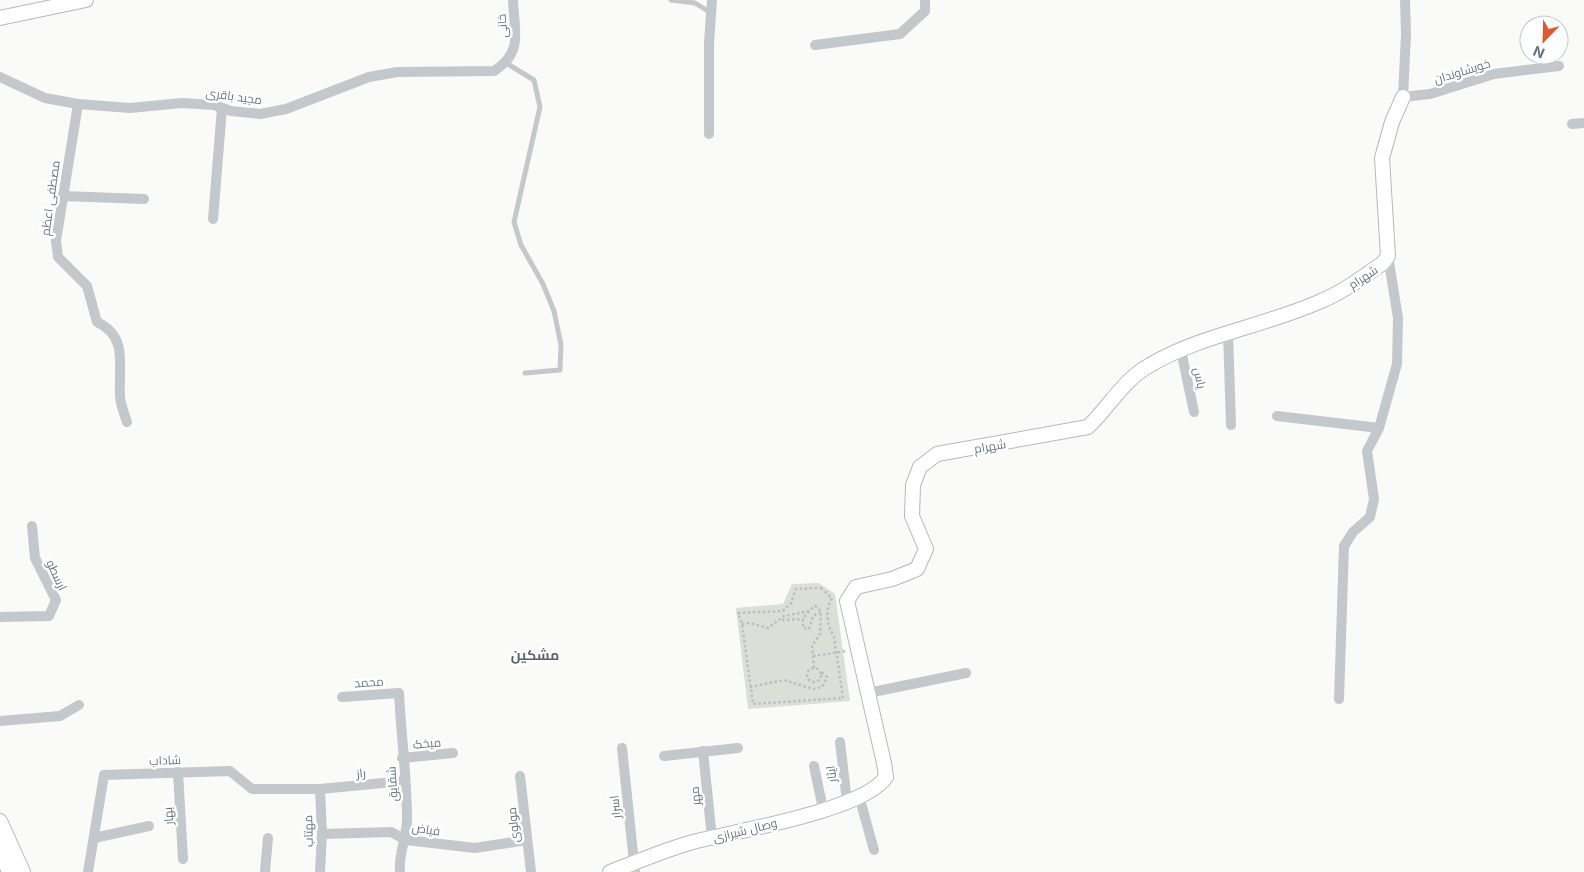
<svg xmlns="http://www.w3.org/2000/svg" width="1584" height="872" font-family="Inter,Cairo,sans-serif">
	<rect width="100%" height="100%" fill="#fafaf8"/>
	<polygon fill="#dadfd7" points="819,583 835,594 850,701 748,709 736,608 783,604 792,584"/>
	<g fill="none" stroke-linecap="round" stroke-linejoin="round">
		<g stroke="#b3babf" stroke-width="16">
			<g id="secondary">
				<polyline points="0,18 86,0"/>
				<polyline points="0,821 23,872"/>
				<path d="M610 872C637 862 664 850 693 842 735 831 863 811 886 777L884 763 847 601 856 587 892 579 917 569 926 549 912 516 913 485 920 467 937 454 1088 427C1109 407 1124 379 1150 365 1203 334 1266 326 1321 301 1343 292 1363 277 1383 263L1388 256 1382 158 1392 122 1403 97"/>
			</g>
		</g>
		<g stroke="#b4b9bd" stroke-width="21">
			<polyline id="highway" points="0,847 12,872"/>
		</g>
		<g stroke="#bbbfc2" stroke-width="2.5" stroke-dasharray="2.5 2.5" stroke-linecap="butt">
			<path d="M821 588 832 598C825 611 826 624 834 636L843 698 753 704 742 624 738 613 783 611 791 603 796 589Z"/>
			<polyline points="809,611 803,619 803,628 809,629 813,616 820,612"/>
			<polyline points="782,620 803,619"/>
			<polyline points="742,624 750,623 768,628 784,616 809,611 815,606 821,611 820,634 812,646 814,668"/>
			<polyline points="813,656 847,651"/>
			<circle cx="814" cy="675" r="7"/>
			<polyline points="750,687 784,680 813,689 822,687 827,677 820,671"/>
		</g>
		<g stroke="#c3c8cc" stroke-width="5">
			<polyline points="671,0 695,3 711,13"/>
			<polyline points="506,63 534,80 540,107 514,222 521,245 543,284 554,311 561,345 560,370 525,373"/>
		</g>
		<g stroke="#c3c8cc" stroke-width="10">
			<polyline points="1405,0 1406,34 1403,97 1430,94 1494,74 1559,66"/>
			<polyline points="815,45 900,34 925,11 925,0"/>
			<path d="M0 77 45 98 78 104 130 108 182 103 214 105 231 111 260 114 286 109 369 77 397 72 494 71C524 52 514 31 513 0"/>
			<path d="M78 104 56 241 58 257 87 286 97 322C129 337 118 366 120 395 120 404 124 413 127 422"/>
			<polyline points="1572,124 1584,123"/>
			<polyline points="709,134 709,43 712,0"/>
			<polyline points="62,196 144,199"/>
			<polyline points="213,219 222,108"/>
			<polyline points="1228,332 1231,425"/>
			<polyline points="1181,350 1194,412"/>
			<polyline points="1277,416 1379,428"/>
			<polyline points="0,617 49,616 56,600 35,558 32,526"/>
			<polyline points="868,693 966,673"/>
			<path d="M342 697 399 693C401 735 407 777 407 819 407 837 398 855 400 872"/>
			<polyline points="1339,699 1344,546 1353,532 1370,517 1374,499 1367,451 1379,428 1397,364 1398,318 1388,256"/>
			<polyline points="0,721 60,716 79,705"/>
			<polyline points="840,742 847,802"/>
			<polyline points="622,748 635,872"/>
			<polyline points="703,751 712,838"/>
			<polyline points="664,756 738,748"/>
			<polyline points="402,758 453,753"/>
			<polyline points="814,766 823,809"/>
			<polyline points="178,772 183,859"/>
			<polyline points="520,776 531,872"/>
			<polyline points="320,789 322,834 320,872"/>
			<polyline points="859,796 874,850"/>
			<polyline points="322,834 391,832 406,840 475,848 527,840"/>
			<polyline points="94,838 149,826"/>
			<polyline points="88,872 104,775 230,771 252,789 320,789 404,781"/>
			<polyline points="265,872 268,838"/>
		</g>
		<use href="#secondary" stroke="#fff" stroke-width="14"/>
		<use href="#highway" stroke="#fff" stroke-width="19"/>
	</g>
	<g text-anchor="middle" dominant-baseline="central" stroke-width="5" stroke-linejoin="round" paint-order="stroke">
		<g font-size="12" fill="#657683" stroke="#fff">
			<text transform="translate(502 26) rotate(-95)">خانی</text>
			<text transform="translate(1462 71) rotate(-17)">خویشاوندان</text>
			<text transform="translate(234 96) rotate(8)">مجید باقری</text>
			<text transform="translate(50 198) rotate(-82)">مصطفی اعظم</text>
			<text transform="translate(1363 277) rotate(-33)">شهرام</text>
			<text transform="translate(1200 378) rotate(78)">یاس</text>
			<text transform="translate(990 446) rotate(-9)">شهرام</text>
			<text transform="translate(57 575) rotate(65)">ارسطو</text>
			<text transform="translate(369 682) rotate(-4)">محمد</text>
			<text transform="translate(427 743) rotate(-5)">میخک</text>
			<text transform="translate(165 760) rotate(-2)">شاداب</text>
			<text transform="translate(361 773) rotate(-5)">راز</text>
			<text transform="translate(831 774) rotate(-97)">ایثار</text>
			<text transform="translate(392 784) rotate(-94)">شقایق</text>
			<text transform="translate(695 796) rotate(-96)">مهر</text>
			<text transform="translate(615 807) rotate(-96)">اسرار</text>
			<text transform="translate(168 816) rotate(-94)">بهار</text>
			<text transform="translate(513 825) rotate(-96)">مولوی</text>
			<text transform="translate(426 829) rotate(9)">فیاض</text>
			<text transform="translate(745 830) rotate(-14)">وصال شیرازی</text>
			<text transform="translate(308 831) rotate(-91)">مهتاب</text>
		</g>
		<g font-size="14" font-weight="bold" fill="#57646e" stroke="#fff">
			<text x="535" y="654">مشکین</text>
		</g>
	</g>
	<g transform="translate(1544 40) rotate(203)"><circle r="24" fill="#ffffff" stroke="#c1c8cd"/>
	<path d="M0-4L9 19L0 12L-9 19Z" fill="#e4572e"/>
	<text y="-8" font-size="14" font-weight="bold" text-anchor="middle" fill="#657683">N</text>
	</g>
</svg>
